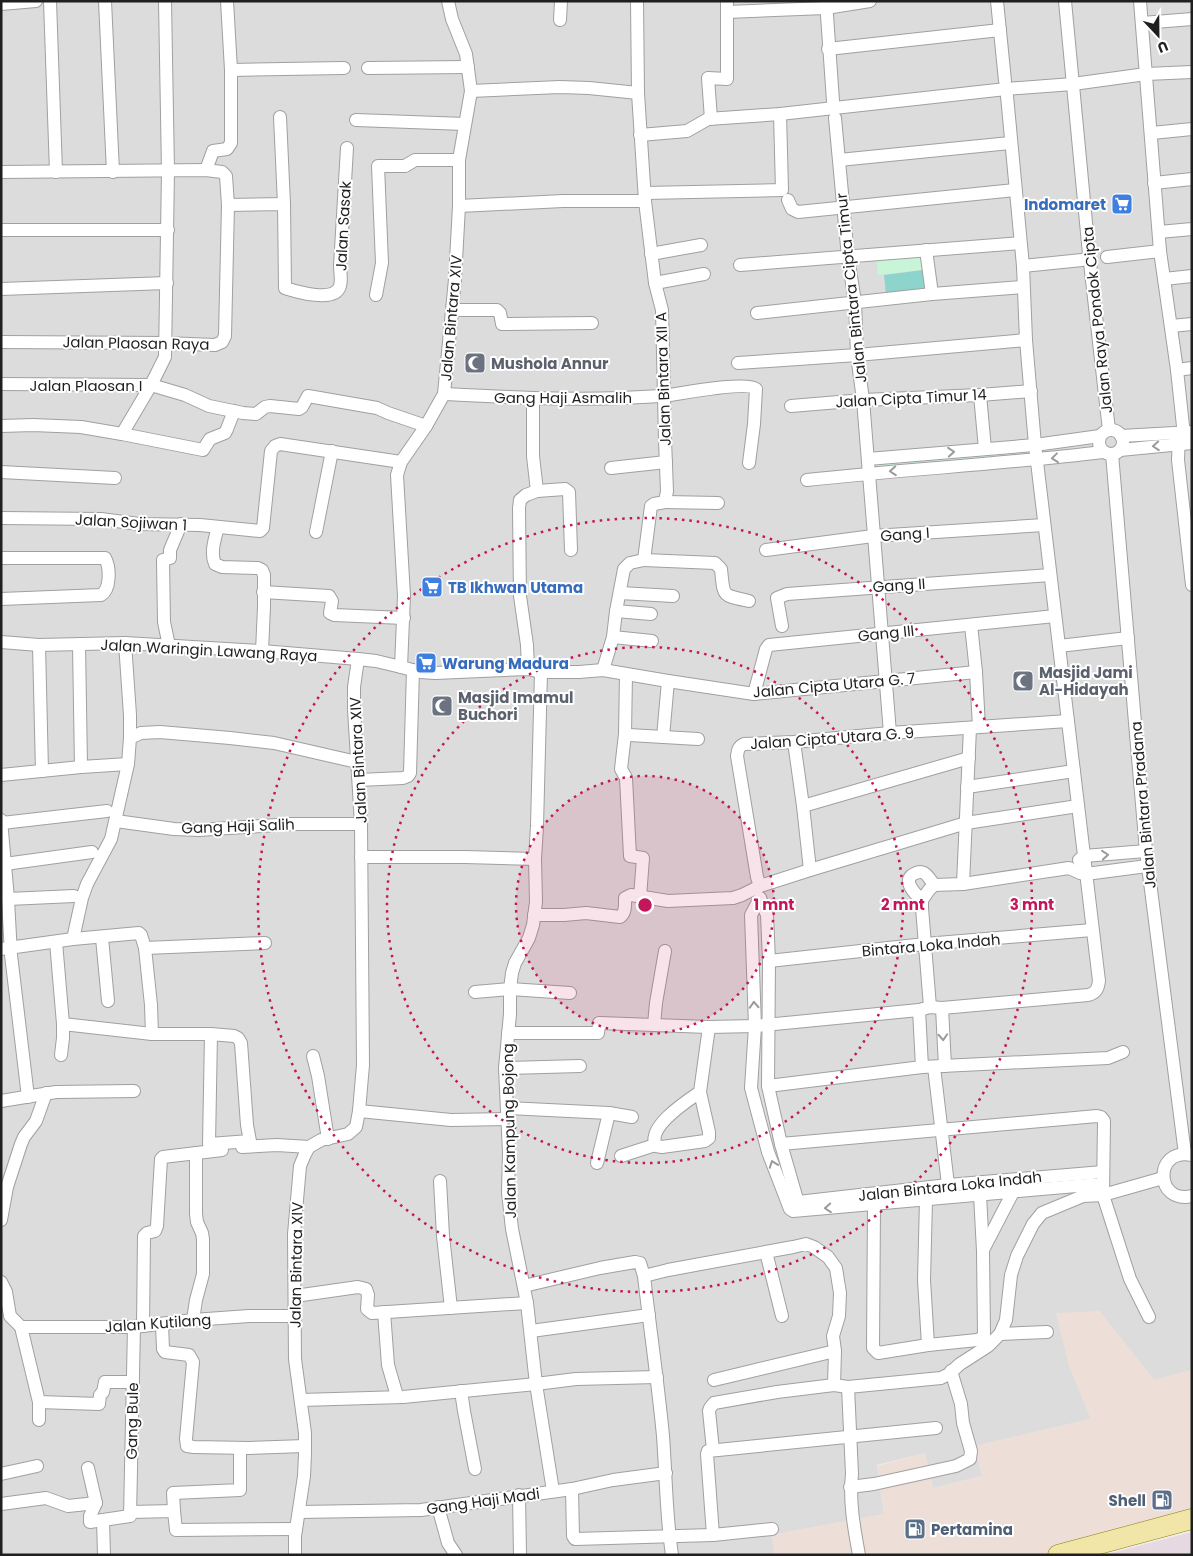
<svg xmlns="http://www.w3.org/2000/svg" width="1193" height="1556" font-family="Poppins,sans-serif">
	<rect width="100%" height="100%" fill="#efeee6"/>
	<polygon fill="#dddcdc" points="1,1 1192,1 1192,1370 1154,1380 1099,1311 1068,1362 1091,1419 975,1446 982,1476 933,1488 925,1453 877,1465 884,1514 772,1535 775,1555 1,1555"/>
	<polygon fill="#edded7" points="1099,1311 1154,1380 1192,1370 1192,1519 1058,1555 775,1555 772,1535 884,1514 877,1466 925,1453 933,1488 982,1476 975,1446 1091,1419 1068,1362 1056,1313"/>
	<polygon fill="#e7d9e1" points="1192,1532 1192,1555 1104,1555"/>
	<g fill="#c8f4d7">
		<polygon points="925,253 923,270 878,275 876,259"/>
		<polygon points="1032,447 1034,459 870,469 869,462"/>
	</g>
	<polygon fill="#8dd5cc" points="923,270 926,291 886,295 884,275"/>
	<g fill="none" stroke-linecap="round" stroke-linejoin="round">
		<g stroke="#a0a0a0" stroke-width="14">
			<g id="street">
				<polyline points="50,1 56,172"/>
				<polyline points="105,1 113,172"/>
				<polyline points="826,1 833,101"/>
				<polyline points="997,1 1005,81"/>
				<polyline points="1065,1 1089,254 1109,430"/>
				<polyline points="1140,1 1160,251 1177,370 1183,426"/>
				<polyline points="1,4 36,1"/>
				<polyline points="727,12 826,8 870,1"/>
				<polyline points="560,20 561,1"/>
				<polyline points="1142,23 1192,19"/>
				<polyline points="828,49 1000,30"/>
				<polyline points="368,68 468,67"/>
				<polyline points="231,70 344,68"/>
				<polyline points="471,91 560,87 589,88 638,93"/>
				<polyline points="280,117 284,204"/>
				<polyline points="835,118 848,257 855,302 857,355 863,400 890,733"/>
				<polyline points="711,119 708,78 727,79 727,1"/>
				<polyline points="356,120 465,124"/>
				<polyline points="1152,133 1192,129"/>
				<polyline points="640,135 687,131 708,119 780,114 1006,89 1073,84 1146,74 1192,72"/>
				<polyline points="839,160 1010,143"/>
				<polyline points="206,170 213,151 227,149 231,143 231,70 227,1"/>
				<path d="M1 172 206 170 222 172 226 176 228 205 284 204 285 287V288C297 292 335 303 340 286 342 280 340 272 340 266L347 148"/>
				<polyline points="1154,183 1192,179"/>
				<polyline points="645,193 782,190 780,114"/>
				<polyline points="788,200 792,209 798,212 1015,190"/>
				<polyline points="459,206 563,201 645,201"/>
				<polyline points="1,230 168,230"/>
				<polyline points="1159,232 1192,229"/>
				<polyline points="926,250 932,294"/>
				<polyline points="651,254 701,245"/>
				<polyline points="1107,257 1160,251"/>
				<polyline points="740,265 1020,243"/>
				<polyline points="1023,266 1082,260"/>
				<polyline points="1164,279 1192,276"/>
				<polyline points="655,283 704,274"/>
				<polyline points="1,289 167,283"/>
				<polyline points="376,295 382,263 378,166 405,166 415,160 459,160"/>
				<polyline points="453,310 497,310 500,313 502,324 592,323"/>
				<polyline points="757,313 932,294 1023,287"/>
				<polyline points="1171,326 1192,324"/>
				<polyline points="1,342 165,343 215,345 222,342 225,336 228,205"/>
				<polyline points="738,363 857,355 1026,340"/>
				<polyline points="1177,370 1192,368"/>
				<polyline points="1,384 151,385 185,395 209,406 243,413 256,414 265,407 270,406 299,409 302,407 308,396 377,408 388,413 426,426"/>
				<path d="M444 394C503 397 561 400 620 398 636 397 653 397 670 395 684 393 747 381 756 389L754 424 749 463"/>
				<polyline points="980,395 985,449"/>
				<polyline points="791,406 863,400 980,395 1031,391"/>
				<polyline points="1,426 33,425 81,427 122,434 151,385 165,357 168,171 165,1"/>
				<circle cx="1111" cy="442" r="12"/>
				<polyline points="1179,433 1178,460 1192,585"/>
				<polyline points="122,434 203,450 210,439 225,433 227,429 234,411"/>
				<polyline points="1121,436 1192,432"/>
				<polyline points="1120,450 1192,443"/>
				<polyline points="1112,454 1146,851 1185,1154"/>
				<polyline points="868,459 1035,445 1100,436"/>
				<polyline points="611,468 666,462"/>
				<polyline points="1,472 115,478"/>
				<path d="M807 480C906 469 1005 464 1103 452"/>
				<polyline points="537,491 565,489 569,492 571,550"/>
				<polyline points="665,502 718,503"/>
				<polyline points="1,518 101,519 139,524 200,525 260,531 263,528 271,451 275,446 280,444 401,462"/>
				<path d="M218 527C215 538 210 553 215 564L222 567 258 568 262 570 264 575V607L262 651"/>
				<polyline points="316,532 332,451"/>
				<polyline points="766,550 873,536 1044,525"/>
				<path d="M1 558H105C110 567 111 589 101 595L1 599"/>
				<path d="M644 560 715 563 721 569C724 597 721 595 749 601"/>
				<polyline points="263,592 329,596 332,601 330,613 334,615 404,618"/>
				<polyline points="620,593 673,596"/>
				<polyline points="616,611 651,614"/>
				<polyline points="971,625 976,672 979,727"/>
				<polyline points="782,626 777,598 787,594 1050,575"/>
				<polyline points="613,637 652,641"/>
				<polyline points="1,642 39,645 125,643 262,651 358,659"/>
				<polyline points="125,643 130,715 130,738"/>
				<polyline points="79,644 81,767"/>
				<polyline points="39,645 42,771"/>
				<polyline points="169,646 164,622 163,560 170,558 170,550 181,524"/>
				<polyline points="1059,646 1128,638"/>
				<polyline points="401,667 420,672 435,673 528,669 541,672 579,672 603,670 668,681 754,694 976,672"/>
				<polyline points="528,669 527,645 520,596 519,508 520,500 526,495 537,491 533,456 533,399"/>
				<polyline points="603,670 613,637 616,611 624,569 630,563 644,560 651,506 654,504 665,502 667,491 665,440 662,310 655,283 645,201 638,93 637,1"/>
				<polyline points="541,672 537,826 535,859 536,902 533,925 529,938 515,963 512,973 510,989 510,1014 505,1068 509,1153 508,1192 512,1229 527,1303 536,1384 553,1491"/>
				<polyline points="626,674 625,734 621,769 626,778 630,856 643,858 640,897"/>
				<polyline points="754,694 766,649 769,645 1055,616"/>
				<polyline points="629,735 698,739"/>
				<polyline points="663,737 668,681"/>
				<polyline points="794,742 803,806 810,870"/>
				<polyline points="1,775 81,767 128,764"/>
				<polyline points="359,780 403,778 408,776 410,773 413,670"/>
				<polyline points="967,787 1074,771"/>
				<polyline points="803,806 969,758"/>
				<polyline points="1,820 8,899 11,955 28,1097"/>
				<polyline points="116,821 174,829 199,830 291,824 361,824"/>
				<polyline points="2,823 107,811"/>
				<polyline points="361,857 465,857 535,859"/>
				<polyline points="1079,860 1084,856 1146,851"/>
				<polyline points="5,864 92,852"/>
				<polyline points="963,884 970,728"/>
				<path d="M760 886 757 877 737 756C738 750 738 747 744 744L794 742 890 733 1068 721"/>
				<polyline points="760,898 751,915 755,1026 751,1088 768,1152 790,1209 793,1211 1088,1185 1103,1185"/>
				<polyline points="760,898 767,915 769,961 768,1086 781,1144 800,1210"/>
				<polyline points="8,899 74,896"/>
				<path d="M922 900C915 894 900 879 916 873 919 872 920 871 924 873 928 875 931 881 934 885"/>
				<path d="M534 915H564L586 913 620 917C626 913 625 905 625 898L631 895 668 901 733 898 742 895 760 886 810 870 966 823 1078 806"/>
				<polyline points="102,938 108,1001"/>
				<polyline points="73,939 82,898 87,884 111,839 128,764 130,738 141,733 160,732 230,738 274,743 357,762"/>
				<polyline points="56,942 63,1024 152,1034"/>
				<polyline points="145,948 265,943"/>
				<polyline points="1,949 73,939 139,933 141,935 145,948 151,1005 152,1034 211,1034 234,1036 238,1038 241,1043 247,1125 250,1141 209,1144 211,1034"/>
				<polyline points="769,961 925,944 1092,930"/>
				<polyline points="475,992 510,989 570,993"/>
				<polyline points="930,1007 922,908 922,900 929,890 934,885 963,884 1069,868 1080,873 1086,874 1147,866"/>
				<polyline points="942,1008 945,1066"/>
				<polyline points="919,1010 922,1067"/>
				<polyline points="654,1025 656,1003 665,951"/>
				<polyline points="508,1033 598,1033 599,1023 709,1027"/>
				<polyline points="61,1055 63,1038 63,1024"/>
				<polyline points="313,1056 318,1076 328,1139"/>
				<polyline points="934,1067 949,1193"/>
				<polyline points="505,1068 580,1066"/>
				<polyline points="768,1086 922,1067 1108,1058 1123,1052"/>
				<path d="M700 1092C687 1101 646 1127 656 1146L662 1147 705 1141 709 1138V1132L700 1092 709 1027 755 1026 919 1010 930 1007 942 1008 1088 995C1096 993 1098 989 1099 981L1035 445 1026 340 1023 266 1007 96"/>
				<polyline points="1,1101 56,1092 134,1091"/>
				<polyline points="508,1108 609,1113 632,1117"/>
				<polyline points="359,1111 451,1120 508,1119"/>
				<polyline points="781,1144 1097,1116 1101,1117 1104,1121 1103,1195 1130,1279 1149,1317"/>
				<polyline points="242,1147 277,1145 309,1147"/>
				<path d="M1192 1155C1153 1147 1155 1205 1192 1196"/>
				<polyline points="621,1156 655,1145"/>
				<polyline points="597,1163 609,1113"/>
				<polyline points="440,1181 443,1236 451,1308"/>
				<polyline points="926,1200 924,1280 928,1345"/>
				<polyline points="789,1203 948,1185 1103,1172"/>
				<polyline points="874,1205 873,1348 878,1353 928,1345 977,1340 982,1338 984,1335 983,1251 980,1195"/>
				<polyline points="1,1220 7,1187 21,1144 24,1137 36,1121 46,1093"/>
				<polyline points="983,1250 1013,1192"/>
				<polyline points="766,1252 782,1316"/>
				<polyline points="644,1276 668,1270 793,1247 806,1244 814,1247 828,1257 836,1268 840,1293 839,1316 833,1336 835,1351 834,1385"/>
				<polyline points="1,1282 6,1292 10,1316 21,1327 39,1402 39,1420"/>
				<path d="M524 1286 600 1268 635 1262 640 1263 644 1276C650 1329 658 1383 663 1436 666 1476 666 1515 672 1555"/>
				<polyline points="295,1296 358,1287 366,1289 368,1295 367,1309 372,1313 527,1303"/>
				<polyline points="384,1312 388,1365 397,1396"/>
				<polyline points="193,1320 196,1300 203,1274 203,1239 202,1233 197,1222 196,1214 196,1153"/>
				<polyline points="162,1324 163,1349 165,1352 189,1355 193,1362 186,1439 187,1446 194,1447 249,1448 305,1446"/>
				<polyline points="143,1326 144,1236 147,1233 155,1231 157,1226 161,1159 163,1157 222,1150"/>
				<polyline points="21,1327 134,1327 193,1320 249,1316 295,1316"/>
				<polyline points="531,1331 649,1315"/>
				<polyline points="1000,1334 1047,1332"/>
				<polyline points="714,1380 835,1351"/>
				<path d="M848 1387 852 1474C849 1501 854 1528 859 1555"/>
				<polyline points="461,1391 464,1411 475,1469"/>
				<polyline points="301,1400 403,1397 536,1384 576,1379 657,1377"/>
				<polyline points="39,1402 99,1404 100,1395 103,1392 105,1382 133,1382"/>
				<polyline points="713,1450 709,1411 710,1408 714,1403 777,1392 834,1385 848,1387 941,1378 949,1374 960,1364 988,1346 1000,1334 1006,1320 1011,1275 1017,1256 1033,1224 1042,1213 1083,1196 1103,1195 1163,1178"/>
				<polyline points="88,1468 96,1503 90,1516 90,1522 103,1520"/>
				<polyline points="1,1474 37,1466"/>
				<polyline points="850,1487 874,1484 956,1466 970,1459 971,1451 963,1423 961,1404 951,1371"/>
				<polyline points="572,1489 573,1536 575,1539 713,1535 772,1529"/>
				<polyline points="519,1495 520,1555"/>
				<polyline points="1,1504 46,1498 68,1506 96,1503"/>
				<polyline points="438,1507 448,1543 456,1555"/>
				<polyline points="174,1511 173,1493 240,1490 240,1448"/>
				<polyline points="130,1512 174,1511 176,1530 296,1529"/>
				<polyline points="299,1512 421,1510 572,1489 613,1480 666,1473"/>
				<polyline points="713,1535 707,1454 708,1451 936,1428"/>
				<polyline points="104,1555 103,1520 130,1516 134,1327"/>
				<polyline points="295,1555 295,1536 304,1476 305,1454 305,1433 295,1359 294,1234 300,1166 305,1154 309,1147 321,1140 348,1134 356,1127 359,1111 363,1065 361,824 354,709 354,687 358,659 376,661 401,667 404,596 397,475 401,462 426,426 444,394 455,279 459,206 459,160 471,91 466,54 452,19 448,1"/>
			</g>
		</g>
		<g stroke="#898110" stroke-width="21">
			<polyline id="primary" points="1058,1555 1192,1519"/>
		</g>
		<use href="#street" stroke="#fff" stroke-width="12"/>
		<use href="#primary" stroke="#f2e5a8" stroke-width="20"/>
	</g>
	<defs><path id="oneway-chevron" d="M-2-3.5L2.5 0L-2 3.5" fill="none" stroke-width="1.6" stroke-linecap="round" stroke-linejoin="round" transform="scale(1.25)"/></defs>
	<g stroke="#9a9a9a">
		<use href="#oneway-chevron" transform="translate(1156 446) rotate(176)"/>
		<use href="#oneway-chevron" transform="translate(951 452) rotate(-5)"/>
		<use href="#oneway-chevron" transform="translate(1055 458) rotate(173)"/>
		<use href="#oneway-chevron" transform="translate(893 471) rotate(176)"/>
		<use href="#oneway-chevron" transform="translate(1105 855) rotate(-5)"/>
		<use href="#oneway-chevron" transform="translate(754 1005) rotate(-93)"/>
		<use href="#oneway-chevron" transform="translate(943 1037) rotate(87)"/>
		<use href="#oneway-chevron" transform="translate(773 1164) rotate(-110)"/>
		<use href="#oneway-chevron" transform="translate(828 1208) rotate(176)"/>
	</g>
	<circle cx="645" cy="905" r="129" fill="#c2185b" fill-opacity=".12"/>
	<g fill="none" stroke="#c2185b" stroke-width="2.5" stroke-dasharray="2.5 5">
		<circle cx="645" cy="905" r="129"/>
		<circle cx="645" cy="905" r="258"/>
		<circle cx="645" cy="905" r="387"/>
	</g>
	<defs>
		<g id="supermarket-square" transform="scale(1.125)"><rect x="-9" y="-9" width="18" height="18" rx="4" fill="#3f7fe0" stroke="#fff"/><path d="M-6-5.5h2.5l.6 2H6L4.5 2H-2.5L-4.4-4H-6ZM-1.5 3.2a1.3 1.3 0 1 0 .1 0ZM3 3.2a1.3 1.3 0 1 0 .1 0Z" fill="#fff"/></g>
		<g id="mosque-square" transform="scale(1.125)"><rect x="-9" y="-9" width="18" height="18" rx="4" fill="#6b7280" stroke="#fff"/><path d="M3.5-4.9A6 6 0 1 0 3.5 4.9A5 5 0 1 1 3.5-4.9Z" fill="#fff"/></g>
		<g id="fuel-square" transform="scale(1.125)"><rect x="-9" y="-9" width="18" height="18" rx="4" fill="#5c6f8a" stroke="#fff"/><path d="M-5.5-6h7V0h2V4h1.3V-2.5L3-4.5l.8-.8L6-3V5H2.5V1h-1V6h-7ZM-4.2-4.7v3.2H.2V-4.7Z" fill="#fff"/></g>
	</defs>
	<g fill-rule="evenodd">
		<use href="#supermarket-square" x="1122" y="204"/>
		<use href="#mosque-square" x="475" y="363"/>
		<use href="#supermarket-square" x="432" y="587"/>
		<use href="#supermarket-square" x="426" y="663"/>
		<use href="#mosque-square" x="1023" y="681"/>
		<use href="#mosque-square" x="442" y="706"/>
		<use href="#fuel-square" x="1162" y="1500"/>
		<use href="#fuel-square" x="915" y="1529"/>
	</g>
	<g text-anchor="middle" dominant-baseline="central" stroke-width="4" stroke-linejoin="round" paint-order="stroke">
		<g font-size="15" font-weight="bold" fill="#366cbe" stroke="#fff" text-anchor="start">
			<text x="1106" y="204" text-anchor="end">Indomaret</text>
			<text x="448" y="587">TB Ikhwan Utama</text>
			<text x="442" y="663">Warung Madura</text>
		</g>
		<g font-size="15" fill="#1f1f1f" stroke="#fff">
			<text transform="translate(343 226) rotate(-87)">Jalan Sasak</text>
			<text transform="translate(851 288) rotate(-96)">Jalan Bintara Cipta Timur</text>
			<text transform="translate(451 318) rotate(-85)">Jalan Bintara XIV</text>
			<text transform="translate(1097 320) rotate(-96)">Jalan Raya Pondok Cipta</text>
			<text transform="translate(136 343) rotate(1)">Jalan Plaosan Raya</text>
			<text transform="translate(663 379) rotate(-92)">Jalan Bintara XII A</text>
			<text x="86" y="385">Jalan Plaosan I</text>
			<text x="563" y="397">Gang Haji Asmalih</text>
			<text transform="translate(911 398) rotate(-3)">Jalan Cipta Timur 14</text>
			<text transform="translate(131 522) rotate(3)">Jalan Sojiwan 1</text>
			<text transform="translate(905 534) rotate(-4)">Gang I</text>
			<text transform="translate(899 585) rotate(-4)">Gang II</text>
			<text transform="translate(886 633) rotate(-6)">Gang III</text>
			<text transform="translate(209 650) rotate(3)">Jalan Waringin Lawang Raya</text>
			<text transform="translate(834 685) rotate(-5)">Jalan Cipta Utara G. 7</text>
			<text transform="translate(832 738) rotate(-4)">Jalan Cipta Utara G. 9</text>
			<text transform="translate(358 760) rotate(-93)">Jalan Bintara XIV</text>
			<text transform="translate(1143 805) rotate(-95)">Jalan Bintara Pradana</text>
			<text transform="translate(238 826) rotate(-2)">Gang Haji Salih</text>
			<text transform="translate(931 945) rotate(-5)">Bintara Loka Indah</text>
			<text transform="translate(509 1131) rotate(-91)">Jalan Kampung Bojong</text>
			<text transform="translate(950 1186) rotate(-6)">Jalan Bintara Loka Indah</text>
			<text transform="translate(296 1265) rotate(-89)">Jalan Bintara XIV</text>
			<text transform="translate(158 1323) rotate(-4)">Jalan Kutilang</text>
			<text transform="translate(132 1421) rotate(-89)">Gang Bule</text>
			<text transform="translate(483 1501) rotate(-8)">Gang Haji Madi</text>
		</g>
		<g font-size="15" font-weight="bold" fill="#5b616d" stroke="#fff" text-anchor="start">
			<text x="491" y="363">Mushola Annur</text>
			<text x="1039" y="672">Masjid Jami<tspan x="1039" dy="17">Al-Hidayah</tspan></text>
			<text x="458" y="697">Masjid Imamul<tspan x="458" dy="17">Buchori</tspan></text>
		</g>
		<g font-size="15" font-weight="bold" fill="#4e5e75" stroke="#fff" text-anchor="end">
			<text x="1146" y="1500">Shell</text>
			<text x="931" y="1529" text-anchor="start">Pertamina</text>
		</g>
	</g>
	<circle cx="645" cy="905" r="8" fill="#c2185b" stroke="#fff" stroke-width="2.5"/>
	<g font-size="15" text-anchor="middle" font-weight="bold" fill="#c2185b" stroke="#fff" stroke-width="4" stroke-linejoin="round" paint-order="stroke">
		<text x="774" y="910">1 mnt</text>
		<text x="903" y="910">2 mnt</text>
		<text x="1032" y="910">3 mnt</text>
	</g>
	<rect width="1193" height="1556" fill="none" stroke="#1f1f1f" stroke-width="5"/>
	<g transform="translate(1158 35) rotate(158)" stroke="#ffffff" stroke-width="4" paint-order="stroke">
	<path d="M0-4L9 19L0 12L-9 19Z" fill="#1f1f1f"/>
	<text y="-8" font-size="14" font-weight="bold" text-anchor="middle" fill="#1f1f1f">U</text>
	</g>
</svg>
